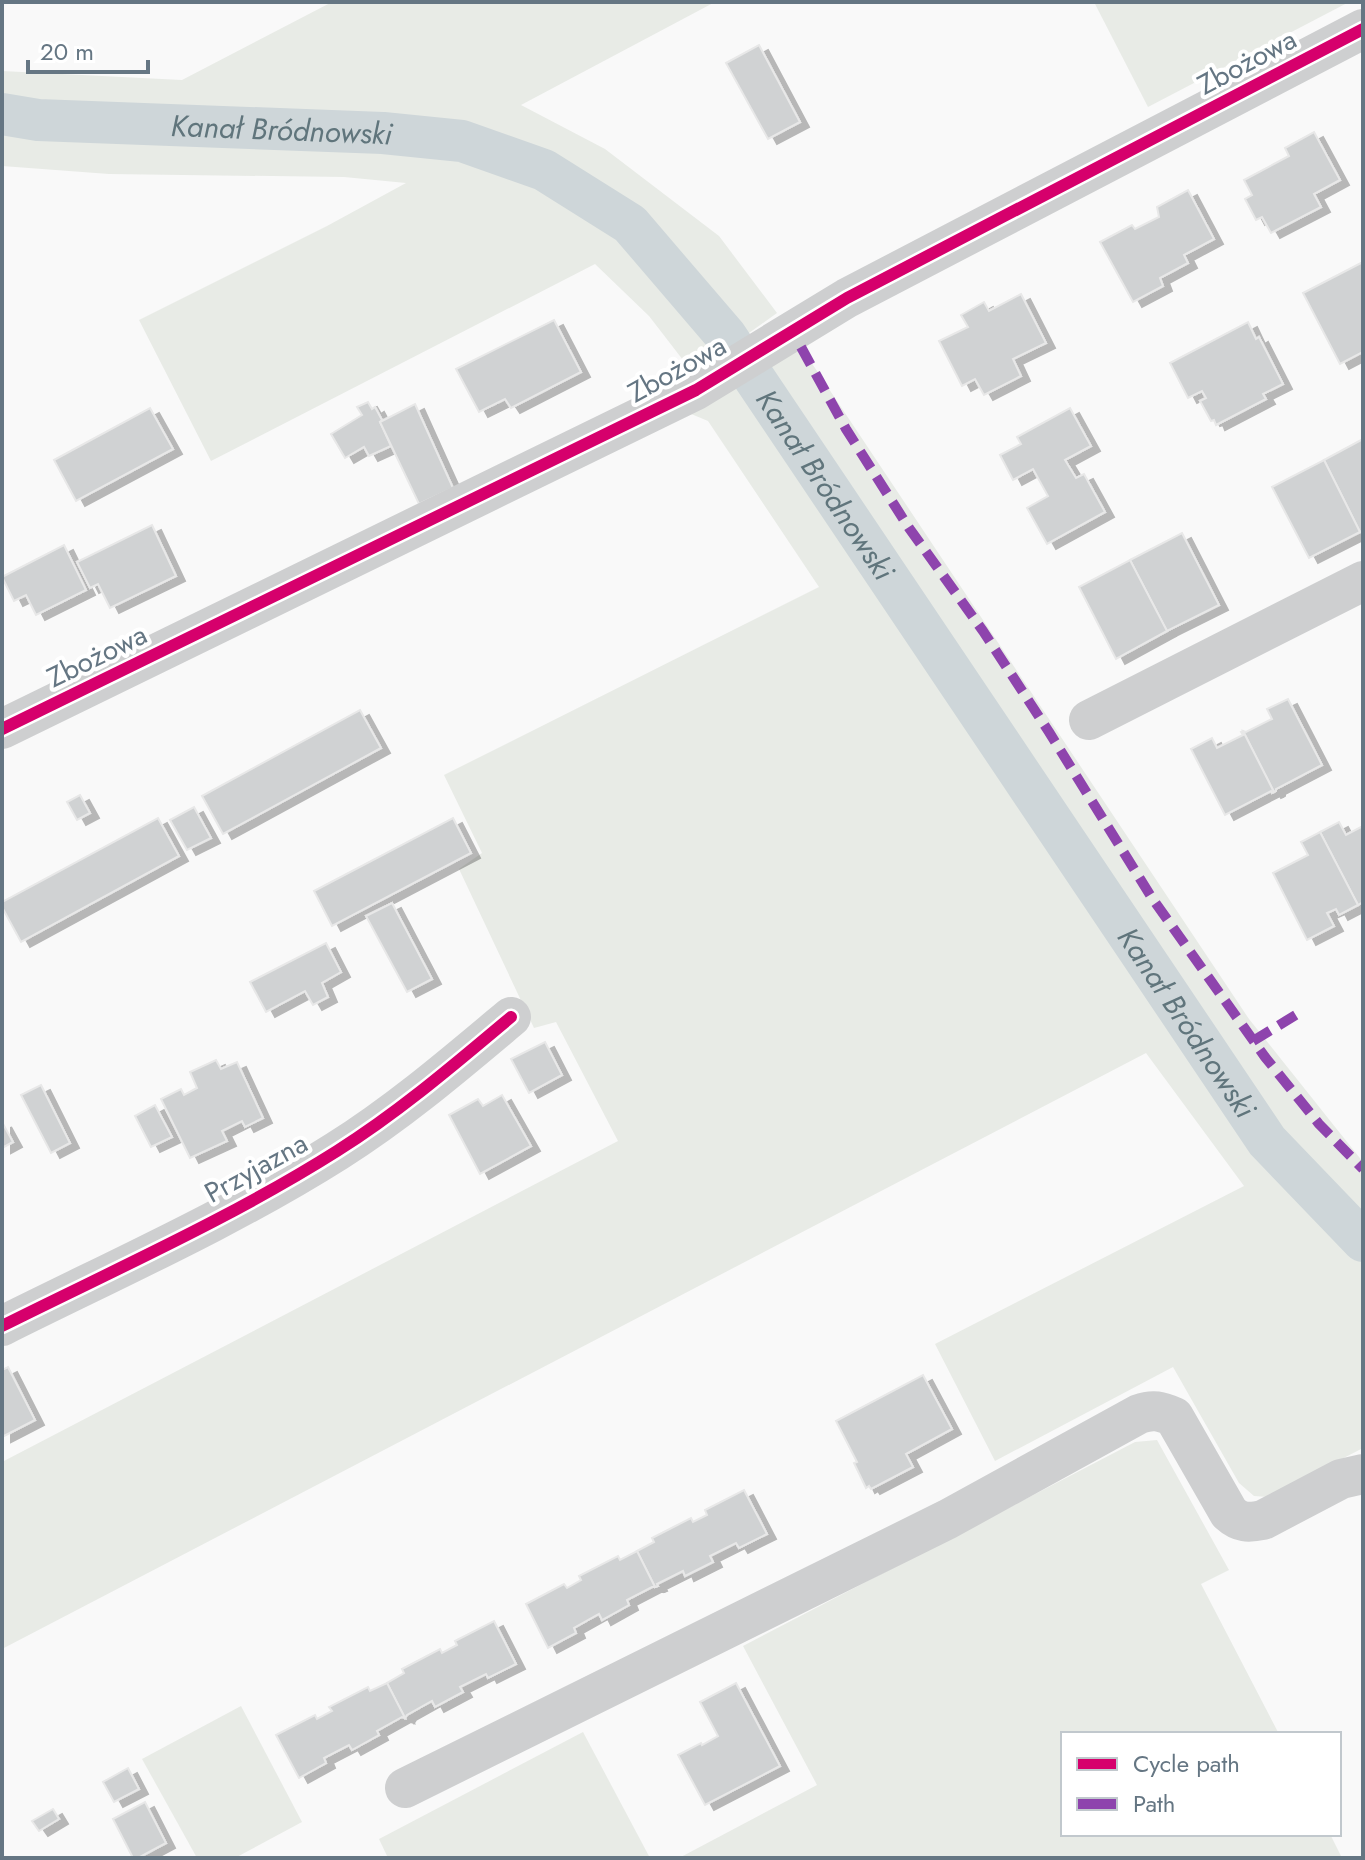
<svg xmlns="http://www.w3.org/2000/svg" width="1365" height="1860" font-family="Jost,sans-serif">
	<defs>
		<filter id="shadow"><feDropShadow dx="9" dy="5" stdDeviation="0" flood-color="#0004"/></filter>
	</defs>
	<rect width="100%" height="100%" fill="#f9f9f9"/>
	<g fill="#e8ebe6">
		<polygon points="332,2 715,2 521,105 605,149 719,236 777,313 693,373 649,316 595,264 211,461 139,320 327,226 406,183 344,177 109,174 2,166 2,71 182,80"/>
		<polygon points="1094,2 1349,2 1148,107"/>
		<polygon points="801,347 1249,1019 1363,1162 1363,1448 1268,1497 1254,1496 1239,1483 1173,1367 995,1461 935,1344 1244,1186 1146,1053 2,1649 2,1462 618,1141 556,1022 534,1028 459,869 482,853 444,775 819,587 708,421 684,411"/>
		<polygon points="1157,1440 1229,1570 1201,1584 1279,1734 1063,1734 1063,1834 1330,1834 1342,1858 679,1858 817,1785 743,1646 1135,1442"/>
		<polygon points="241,1706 302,1822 235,1858 197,1858 142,1759"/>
		<polygon points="583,1732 650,1858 388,1858 379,1839"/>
	</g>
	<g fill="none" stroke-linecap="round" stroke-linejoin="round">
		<path stroke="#ced6d9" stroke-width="42" id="s1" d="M2 114 38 120 383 133 462 141 544 170 630 224 726 336 1267 1141 1363 1241"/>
	</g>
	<g fill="#d0d2d3" stroke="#e8e8e8" stroke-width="2" filter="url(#shadow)">
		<polygon points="759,45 800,122 768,139 726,63"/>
		<polygon points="1314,132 1340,180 1314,194 1321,207 1271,233 1262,217 1256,220 1245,199 1252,195 1244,180 1289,156 1285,148"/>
		<polygon points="1188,190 1214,239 1184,255 1188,263 1160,278 1163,286 1133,302 1100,242 1132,225 1135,229 1159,217 1157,207"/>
		<polygon points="1363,262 1363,352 1340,364 1303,293"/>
		<polygon points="1021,294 1046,343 1013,359 1021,376 984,395 975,379 962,386 939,341 968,327 961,315 984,302 989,311"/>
		<polygon points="554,320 581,372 511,408 505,399 479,412 456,369"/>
		<polygon points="1248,322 1256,339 1259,337 1283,384 1263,394 1266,399 1216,425 1214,420 1211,421 1200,401 1206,398 1202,391 1188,398 1170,363"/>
		<polygon points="368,402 372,409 375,407 382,420 380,422 391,446 369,456 364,447 345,458 331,434 362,415 357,407"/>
		<polygon points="415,404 453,488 419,504 380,422"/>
		<polygon points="150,408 173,449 76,501 54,460"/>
		<polygon points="1070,408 1091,446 1065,460 1076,478 1084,474 1105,512 1047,544 1027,508 1048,496 1033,469 1013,480 1000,455 1021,444 1017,437"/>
		<polygon points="1363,439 1363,530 1360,532 1324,460"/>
		<polygon points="1324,460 1360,532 1309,558 1272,487"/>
		<polygon points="152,525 176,576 110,608 98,584 90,588 77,562"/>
		<polygon points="1182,533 1219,605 1167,631 1130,560"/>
		<polygon points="64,545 86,590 36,615 26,595 14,601 2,577"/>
		<polygon points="1130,560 1167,631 1116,659 1079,587"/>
		<polygon points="1288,699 1322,765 1276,789 1276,791 1274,792 1243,731 1246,732 1272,719 1267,709"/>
		<polygon points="360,710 381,748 223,834 202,796"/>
		<polygon points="1243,731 1274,792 1272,793 1271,791 1225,815 1191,749 1212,738 1217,748 1243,735 1241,732"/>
		<polygon points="80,795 90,813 77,820 67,802"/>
		<polygon points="194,807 211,838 187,850 170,820"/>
		<polygon points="158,818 179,856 21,942 2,907 2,902"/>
		<polygon points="453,818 471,853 332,926 314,891"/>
		<polygon points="1339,822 1346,835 1363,826 1363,902 1358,905 1320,832"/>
		<polygon points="1320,832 1358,905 1339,915 1336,909 1327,913 1334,926 1307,940 1273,873 1308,855 1301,842"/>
		<polygon points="392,903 432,979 407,992 366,916"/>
		<polygon points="326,943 341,972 322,983 328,997 313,1005 305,991 266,1012 250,982"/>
		<polygon points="545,1042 562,1075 529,1093 511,1059"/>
		<polygon points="216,1060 221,1069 237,1062 263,1118 245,1127 242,1121 222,1131 227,1141 190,1158 161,1099 181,1089 184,1095 197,1088 190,1072"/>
		<polygon points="41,1085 70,1143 51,1153 21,1095"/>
		<polygon points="502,1095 531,1146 480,1174 449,1115 478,1099 483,1106"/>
		<polygon points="155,1105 172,1137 151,1147 135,1116"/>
		<polygon points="2,1122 13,1142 2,1148"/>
		<polygon points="8,1367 35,1420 2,1437 2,1370"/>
		<polygon points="923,1375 952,1429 906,1454 913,1467 871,1489 869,1486 866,1488 854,1463 857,1462 836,1421"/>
		<polygon points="744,1490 767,1534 739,1548 736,1543 710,1556 713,1562 685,1576 683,1571 657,1584 658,1586 655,1587 637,1551 654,1542 652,1538 691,1518 693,1522 707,1515 705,1510"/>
		<polygon points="637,1551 655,1587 652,1587 627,1600 629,1605 602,1620 599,1614 574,1628 576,1633 548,1648 526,1604 564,1584 567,1588 581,1580 579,1576 618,1556 620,1560"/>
		<polygon points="494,1621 516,1664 488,1678 486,1674 460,1687 463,1692 435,1707 432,1701 407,1715 405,1718 387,1683 404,1673 402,1669 440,1649 442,1653 457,1645 455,1641"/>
		<polygon points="387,1683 405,1718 402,1717 377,1731 379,1735 352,1750 349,1745 324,1758 326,1763 299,1778 276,1735 315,1715 317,1719 332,1711 329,1707 368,1687 370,1691"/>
		<polygon points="736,1683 780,1766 705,1805 678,1755 701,1743 702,1745 718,1736 700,1702"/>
		<polygon points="128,1768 139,1789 114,1802 103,1782"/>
		<polygon points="145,1802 166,1843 138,1858 133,1858 113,1819"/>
		<polygon points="53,1809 59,1819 39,1831 32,1821"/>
	</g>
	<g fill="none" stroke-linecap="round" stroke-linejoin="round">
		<g stroke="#cecfd0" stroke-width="40">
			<polyline points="1089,720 1363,581"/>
			<polyline points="2,729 696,390 847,298 1363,29"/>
			<path d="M2 1326C114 1270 231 1218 337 1151 399 1112 455 1064 511 1017"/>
			<path d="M405 1788 948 1519 1139 1414C1153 1409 1161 1411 1174 1417L1229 1513C1240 1523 1248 1523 1263 1520L1341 1479 1363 1474"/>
		</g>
		<g stroke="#8e44ad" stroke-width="10" stroke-dasharray="20 10" stroke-linecap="butt">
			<polyline points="801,347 846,429 909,528 983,631 1049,732 1152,898 1265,1057 1319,1124 1363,1169"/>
			<polyline points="1253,1041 1299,1013"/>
		</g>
		<g stroke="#fff" stroke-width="17">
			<g id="cycleway">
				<polyline points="2,729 696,390 847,298 1363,29"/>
				<path d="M2 1326C114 1270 231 1218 337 1151 399 1112 455 1064 511 1017"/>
			</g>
		</g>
		<use href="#cycleway" stroke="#d6006c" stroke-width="12"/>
	</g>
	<g text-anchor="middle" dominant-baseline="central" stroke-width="8" stroke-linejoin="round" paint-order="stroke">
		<g font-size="28" fill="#657683" stroke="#fff">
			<text transform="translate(1247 62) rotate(-28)">Zbożowa</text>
			<text transform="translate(677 369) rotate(-29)">Zbożowa</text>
			<text transform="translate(97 656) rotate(-26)">Zbożowa</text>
			<text transform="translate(256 1168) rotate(-29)">Przyjazna</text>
		</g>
		<g font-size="30" font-style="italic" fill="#60757c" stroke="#fff">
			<text stroke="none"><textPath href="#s1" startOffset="280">Kanał Bródnowski</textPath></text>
			<text stroke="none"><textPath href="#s1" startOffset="976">Kanał Bródnowski</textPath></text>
			<text stroke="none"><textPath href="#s1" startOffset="1624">Kanał Bródnowski</textPath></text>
		</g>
	</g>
	<rect width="1365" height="1860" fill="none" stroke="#657683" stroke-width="8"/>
	<rect x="1061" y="1732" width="280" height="104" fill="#ffffff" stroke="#c1c8cd" stroke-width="2"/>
	<rect x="1077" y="1758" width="40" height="12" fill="#d6006c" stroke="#c1c8cd" stroke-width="2"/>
	<text x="1133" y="1772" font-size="24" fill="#657683">Cycle path</text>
	<rect x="1077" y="1798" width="40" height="12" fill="#8e44ad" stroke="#c1c8cd" stroke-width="2"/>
	<text x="1133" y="1812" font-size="24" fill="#657683">Path</text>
	<path d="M28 60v12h120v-12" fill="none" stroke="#657683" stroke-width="4"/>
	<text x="40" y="60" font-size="24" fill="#657683" stroke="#ffffff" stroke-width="6" paint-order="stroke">20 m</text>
</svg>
